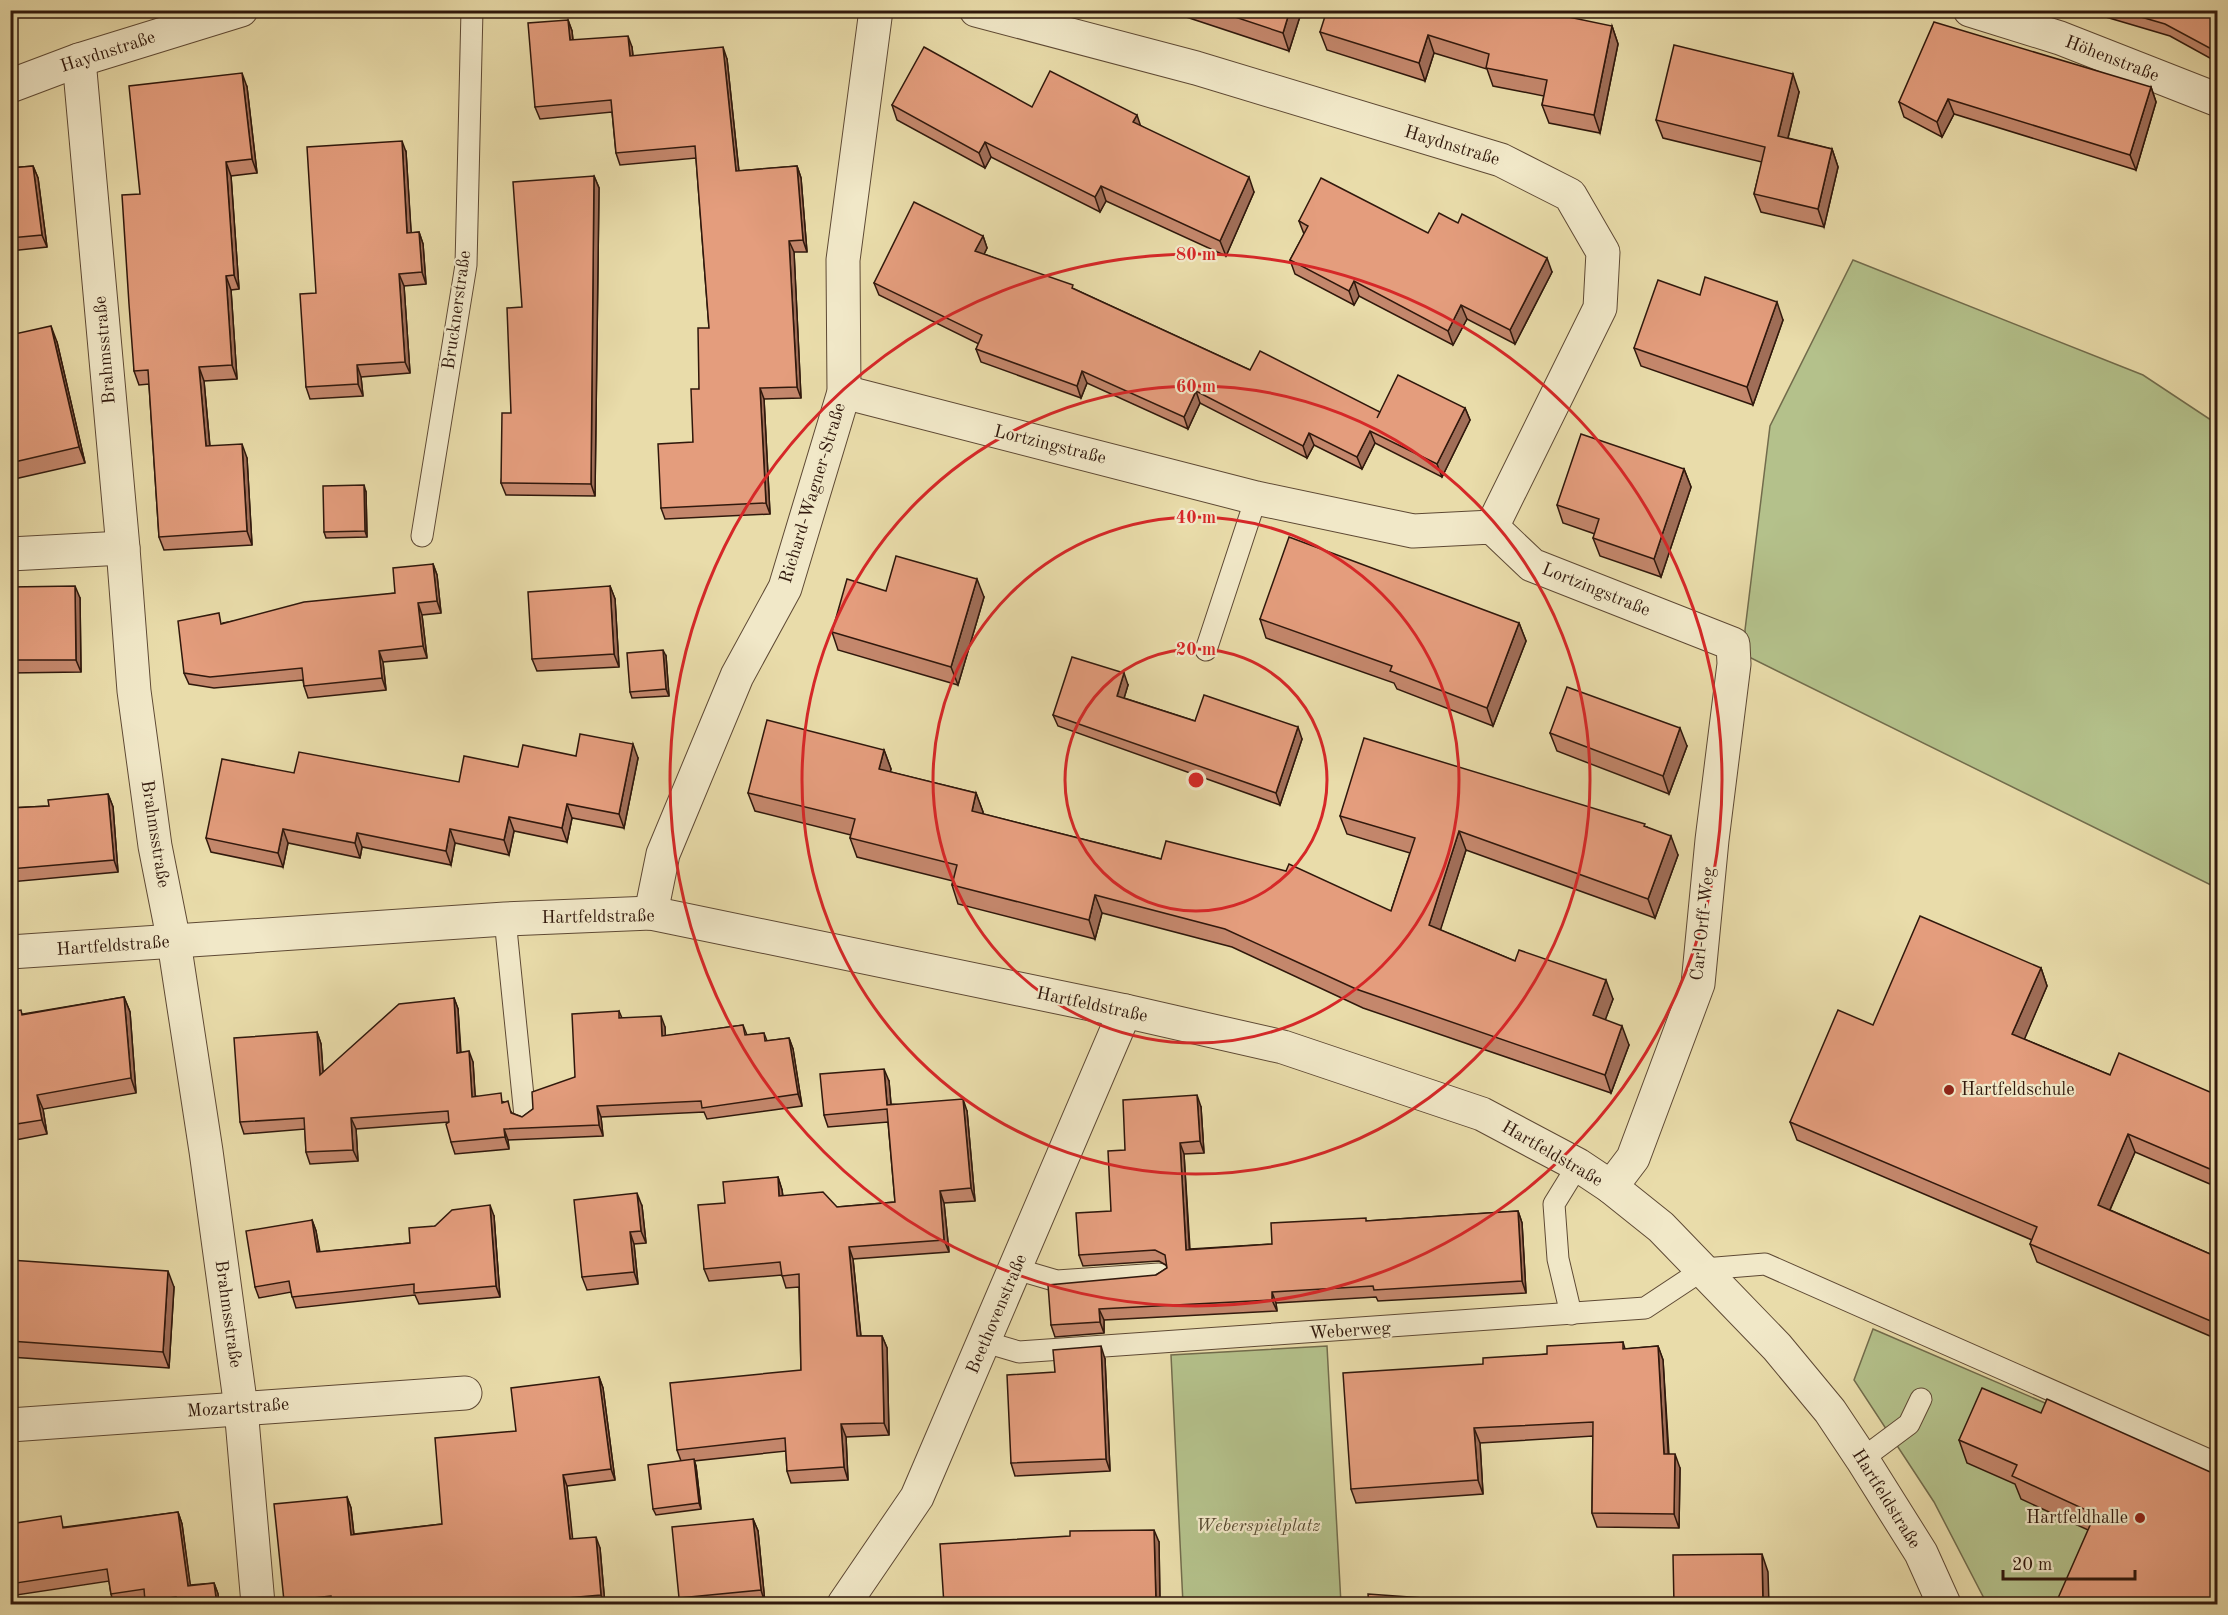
<svg xmlns="http://www.w3.org/2000/svg" width="2228" height="1615" font-family="'Old Standard TT',serif">
	<rect width="100%" height="100%" fill="#e9dcaa"/>
	<filter id="stains"><feTurbulence type="fractalNoise" baseFrequency=".00333" numOctaves="4"/><feColorMatrix values="0 0 0 0 .2 0 0 0 0 .09 0 0 0 0 .02 0 0 0 .5 -.17"/></filter>
	<radialGradient id="worn" r=".72"><stop offset=".6" stop-color="#630" stop-opacity="0"/><stop offset="1" stop-color="#630" stop-opacity=".3"/></radialGradient>
	<g fill="#b4c18b" stroke="#726c4c" stroke-width="1.5">
		<polygon points="1853,260 2143,375 2217,424 2217,888 1747,656 1745,630 1770,426"/>
		<polygon points="1873,1329 2217,1477 2217,1604 1987,1604 1934,1502 1854,1380"/>
		<polygon points="1327,1346 1341,1604 1183,1604 1171,1355"/>
	</g>
	<g fill="none" stroke-linecap="round" stroke-linejoin="round">
		<g stroke="#5e4934" stroke-width="23">
			<g id="service">
				<polyline points="422,536 466,265 472,10"/>
				<polyline points="1206,650 1256,498"/>
				<polyline points="505,919 525,1116"/>
				<polyline points="1016,1269 1057,1281 1159,1274"/>
				<polyline points="1571,1314 1558,1259 1554,1204 1578,1165"/>
				<polyline points="985,1342 1019,1352 1645,1308 1704,1269 1765,1264 2218,1464"/>
				<polyline points="1862,1459 1909,1424 1921,1399"/>
			</g>
		</g>
		<g stroke="#5e4934" stroke-width="35">
			<g id="minor">
				<polyline points="976,10 1196,68 1501,160 1570,195 1603,252 1600,308 1492,527"/>
				<polyline points="1970,10 2060,38 2218,100"/>
				<polyline points="79,60 123,548 134,691 155,846 174,942 206,1151 241,1408 258,1604"/>
				<polyline points="10,86 79,60 241,10"/>
				<polyline points="844,392 1256,498 1413,531 1492,527 1532,565 1733,644 1734,664 1712,840 1698,984 1633,1158 1611,1187"/>
				<polyline points="10,554 123,548"/>
				<polyline points="651,913 663,854 737,676 785,588 844,392 843,260 876,10"/>
				<polyline points="10,952 505,919 651,913 1125,1011 1283,1047 1482,1114 1578,1165 1611,1187 1661,1227 1777,1347 1830,1411 1862,1459 1921,1553 1944,1604"/>
				<polyline points="10,1425 465,1393"/>
				<polyline points="844,1604 917,1497 1125,1011"/>
			</g>
		</g>
		<use href="#service" stroke="#f1e8c8" stroke-width="21"/>
		<use href="#minor" stroke="#f1e8c8" stroke-width="33"/>
	</g>
	<g fill="#c4876c" stroke="#30180c" stroke-width="1.5">
		<polygon points="1165,10 1302,10 1289,51"/>
		<polygon points="2082,10 2217,10 2217,62 2170,36"/>
		<polygon points="568,20 572,31 573,40 632,47 633,56 727,59 739,171 797,166 801,178 807,252 794,252 801,398 764,399 770,514 665,519 661,508 693,442 699,389 709,328 696,158 620,165 616,153 612,112 540,119 535,107"/>
		<polygon points="1612,26 1618,44 1600,133 1549,123 1542,105 1544,96 1493,86 1487,69 1434,53 1425,81 1327,50 1320,32"/>
		<polygon points="247,87 257,173 231,176 239,289 231,290 237,379 204,381 210,446 247,458 252,545 164,550 159,537 149,384 139,385 134,371 140,194"/>
		<polygon points="2151,87 2156,102 2136,170 1954,114 1942,137 1904,117 1899,102"/>
		<polygon points="1799,92 1788,138 1832,149 1838,167 1824,227 1761,212 1754,194 1762,162 1663,138 1656,120"/>
		<polygon points="892,105 1032,107 1141,126 1254,192 1226,256 1106,201 1100,212 991,157 985,168 897,120"/>
		<polygon points="406,152 411,233 419,232 423,244 426,284 404,286 410,373 361,377 363,396 310,399 306,387 316,293"/>
		<polygon points="33,166 38,178 47,247 10,251 10,168"/>
		<polygon points="594,176 599,188 595,496 506,495 501,483 511,413 522,307"/>
		<polygon points="1299,221 1428,233 1552,272 1515,344 1467,319 1453,345 1359,296 1354,305 1295,274 1290,260 1304,234"/>
		<polygon points="983,236 987,248 984,254 1074,289 1250,370 1380,412 1465,408 1470,420 1442,477 1375,443 1362,469 1314,445 1307,458 1200,403 1188,429 1087,383 1081,398 981,362 976,349 979,344 879,295 874,283"/>
		<polygon points="1700,295 1783,320 1753,405 1641,366 1634,348"/>
		<polygon points="10,335 57,342 85,463 10,480"/>
		<polygon points="1684,469 1691,487 1661,577 1600,556 1593,538 1595,534 1563,523 1557,505"/>
		<polygon points="366,492 367,537 326,538 324,532"/>
		<polygon points="433,564 437,575 441,613 422,615 427,658 383,662 386,690 308,698 304,686 303,680 214,688 189,684 184,673 223,623 395,593"/>
		<polygon points="610,586 615,599 619,667 537,671 532,659"/>
		<polygon points="10,587 80,598 81,672 10,673"/>
		<polygon points="886,591 984,597 958,685 838,650 832,632"/>
		<polygon points="1260,619 1519,623 1526,641 1493,726 1397,689 1394,683 1266,638"/>
		<polygon points="666,656 669,696 632,698 630,692"/>
		<polygon points="1128,685 1124,698 1195,721 1302,739 1280,805 1058,726 1053,715"/>
		<polygon points="1550,733 1687,746 1669,794 1557,751"/>
		<polygon points="884,750 891,769 890,772 976,793 983,812 983,814 1161,859 1391,911 1410,853 1347,834 1340,816 1647,827 1678,855 1655,918 1466,850 1440,930 1515,961 1613,999 1605,1020 1629,1045 1611,1093 1363,1008 1232,947 1102,913 1095,939 958,904 952,885 953,881 857,857 850,838 851,835 755,811 748,793"/>
		<polygon points="576,756 638,758 624,828 572,818 567,842 514,831 509,855 455,843 451,865 362,847 360,858 288,843 283,867 211,852 206,838 294,773 459,782"/>
		<polygon points="108,794 113,807 118,872 10,882 10,808 49,806"/>
		<polygon points="2041,968 2047,986 2024,1039 2110,1075 2217,1095 2217,1187 2135,1152 2110,1210 2217,1257 2217,1339 2037,1262 2030,1244 2032,1240 1797,1140 1790,1122 1873,1025"/>
		<polygon points="124,997 130,1012 136,1093 43,1109 47,1134 10,1141 10,1012 23,1014"/>
		<polygon points="454,998 458,1009 461,1052 473,1062 475,1096 504,1102 512,1113 522,1117 575,1077 619,1011 622,1018 665,1027 665,1036 743,1025 747,1035 764,1033 767,1041 789,1038 793,1049 802,1106 707,1119 704,1112 601,1117 603,1136 508,1140 509,1149 455,1154 451,1142 449,1122 356,1129 358,1161 310,1164 306,1152 305,1129 244,1134 240,1122 317,1032 321,1044 323,1072"/>
		<polygon points="889,1081 891,1104 967,1111 975,1201 944,1203 949,1252 853,1259 861,1336 882,1336 887,1348 889,1435 846,1437 848,1480 791,1483 787,1471 786,1451 694,1461 696,1466 701,1509 656,1515 653,1509 681,1461 677,1450 801,1370 799,1287 786,1288 782,1275 709,1281 704,1269 725,1203 778,1177 782,1190 783,1196 837,1207 895,1202 888,1122 828,1127 824,1115"/>
		<polygon points="1201,1107 1204,1153 1184,1154 1190,1249 1272,1244 1367,1221 1518,1211 1522,1223 1526,1293 1378,1301 1376,1297 1276,1303 1277,1311 1104,1320 1104,1333 1055,1337 1051,1325 1156,1275 1167,1268 1166,1265 1159,1261 1083,1266 1079,1255 1111,1211 1125,1150"/>
		<polygon points="642,1206 646,1243 634,1244 638,1284 587,1290 582,1277"/>
		<polygon points="494,1216 500,1297 419,1304 415,1295 296,1308 291,1292 259,1298 255,1287 312,1220 316,1231 320,1252 410,1243 435,1226"/>
		<polygon points="10,1260 174,1287 169,1368 10,1357"/>
		<polygon points="1623,1342 1625,1349 1658,1346 1663,1360 1669,1454 1680,1468 1679,1528 1597,1527 1592,1513 1593,1436 1480,1443 1483,1494 1356,1503 1351,1489 1483,1364"/>
		<polygon points="1105,1359 1110,1471 1015,1476 1011,1463 1055,1372"/>
		<polygon points="599,1377 603,1388 615,1480 567,1486 572,1539 600,1548 605,1605 285,1605 284,1601 347,1497 351,1508 354,1534 442,1524 516,1431"/>
		<polygon points="2041,1413 2217,1475 2088,1530 2021,1499 2015,1484 1967,1463 1959,1440"/>
		<polygon points="178,1512 182,1524 190,1585 214,1583 218,1594 219,1605 147,1605 145,1601 114,1605 111,1594 109,1581 10,1596 10,1524 65,1527"/>
		<polygon points="753,1519 758,1531 765,1603 747,1605 681,1605 679,1598"/>
		<polygon points="1159,1542 1160,1605 944,1605"/>
	</g>
	<g fill="#a06e58" stroke="#30180c" stroke-width="1.5">
		<polygon points="1290,10 1302,10 1289,51 1283,33"/>
		<polygon points="568,20 572,31 574,52 570,40"/>
		<polygon points="1612,26 1618,44 1600,133 1594,115"/>
		<polygon points="1428,35 1434,53 1425,81 1419,63"/>
		<polygon points="628,36 632,47 634,67 630,56"/>
		<polygon points="723,47 727,59 740,182 736,171"/>
		<polygon points="242,73 247,87 257,173 252,159"/>
		<polygon points="1793,74 1799,92 1784,154 1778,136"/>
		<polygon points="2151,87 2156,102 2136,170 2130,155"/>
		<polygon points="1948,99 1954,114 1942,137 1937,122"/>
		<polygon points="1137,115 1142,130 1133,122"/>
		<polygon points="402,141 406,152 412,245 407,233"/>
		<polygon points="985,142 991,157 985,168 979,153"/>
		<polygon points="1832,149 1838,167 1824,227 1818,209"/>
		<polygon points="226,162 231,176 239,289 234,275"/>
		<polygon points="33,166 38,178 47,247 42,235"/>
		<polygon points="797,166 801,178 807,252 803,240"/>
		<polygon points="594,176 599,188 595,496 591,484"/>
		<polygon points="1249,177 1254,192 1226,256 1220,241"/>
		<polygon points="1101,186 1106,201 1100,212 1095,197"/>
		<polygon points="419,232 423,244 426,284 422,272"/>
		<polygon points="983,236 987,248 980,263 975,251"/>
		<polygon points="789,241 794,252 801,398 797,387"/>
		<polygon points="1547,258 1552,272 1515,344 1510,330"/>
		<polygon points="399,274 404,286 410,373 405,362"/>
		<polygon points="226,276 231,290 237,379 232,365"/>
		<polygon points="1354,281 1359,296 1354,305 1349,291"/>
		<polygon points="1777,302 1783,320 1753,405 1747,387"/>
		<polygon points="1461,305 1467,319 1453,345 1448,331"/>
		<polygon points="51,326 57,342 85,463 79,447"/>
		<polygon points="357,365 361,377 363,396 358,384"/>
		<polygon points="199,367 204,381 211,460 206,446"/>
		<polygon points="1082,371 1087,383 1081,398 1077,386"/>
		<polygon points="760,388 764,399 770,514 766,503"/>
		<polygon points="1196,391 1200,403 1188,429 1184,417"/>
		<polygon points="1465,408 1470,420 1442,477 1437,464"/>
		<polygon points="1370,431 1375,443 1362,469 1357,457"/>
		<polygon points="1309,433 1314,445 1307,458 1303,446"/>
		<polygon points="242,444 247,458 252,545 247,531"/>
		<polygon points="1684,469 1691,487 1661,577 1654,559"/>
		<polygon points="364,485 366,492 367,537 365,531"/>
		<polygon points="433,564 437,575 441,613 437,601"/>
		<polygon points="977,579 984,597 958,685 951,667"/>
		<polygon points="75,586 80,598 81,672 76,660"/>
		<polygon points="610,586 615,599 619,667 614,654"/>
		<polygon points="418,603 422,615 427,658 423,646"/>
		<polygon points="1519,623 1526,641 1493,726 1487,708"/>
		<polygon points="663,650 666,656 669,696 666,689"/>
		<polygon points="379,651 383,662 386,690 382,678"/>
		<polygon points="1124,673 1128,685 1121,708 1117,696"/>
		<polygon points="1298,727 1302,739 1280,805 1276,793"/>
		<polygon points="1680,728 1687,746 1669,794 1663,776"/>
		<polygon points="633,744 638,758 624,828 619,814"/>
		<polygon points="884,750 891,769 886,788 879,769"/>
		<polygon points="976,793 983,812 979,830 972,811"/>
		<polygon points="108,794 113,807 118,872 114,860"/>
		<polygon points="567,804 572,818 567,842 562,828"/>
		<polygon points="509,817 514,831 509,855 504,840"/>
		<polygon points="283,829 288,843 283,867 278,853"/>
		<polygon points="450,829 455,843 451,865 446,851"/>
		<polygon points="1459,831 1466,850 1436,944 1429,925"/>
		<polygon points="357,833 362,847 360,858 355,843"/>
		<polygon points="1671,836 1678,855 1655,918 1648,899"/>
		<polygon points="1095,895 1102,913 1095,939 1089,920"/>
		<polygon points="2041,968 2047,986 2019,1052 2012,1034"/>
		<polygon points="1606,980 1613,999 1600,1034 1593,1015"/>
		<polygon points="124,997 130,1012 136,1093 131,1078"/>
		<polygon points="454,998 458,1009 461,1064 457,1053"/>
		<polygon points="661,1016 665,1027 666,1048 662,1036"/>
		<polygon points="1622,1026 1629,1045 1611,1093 1605,1075"/>
		<polygon points="317,1032 321,1044 324,1086 320,1075"/>
		<polygon points="789,1038 793,1049 802,1106 798,1094"/>
		<polygon points="469,1051 473,1062 476,1108 472,1097"/>
		<polygon points="884,1069 889,1081 892,1117 887,1105"/>
		<polygon points="37,1095 43,1109 47,1134 42,1120"/>
		<polygon points="1197,1095 1201,1107 1204,1153 1200,1141"/>
		<polygon points="963,1099 967,1111 975,1201 971,1188"/>
		<polygon points="597,1106 601,1117 603,1136 599,1125"/>
		<polygon points="351,1118 356,1129 358,1161 353,1150"/>
		<polygon points="504,1129 508,1140 509,1149 505,1137"/>
		<polygon points="2128,1134 2135,1152 2104,1223 2098,1205"/>
		<polygon points="1180,1143 1184,1154 1190,1261 1186,1250"/>
		<polygon points="778,1177 782,1190 784,1209 779,1196"/>
		<polygon points="940,1191 944,1203 949,1252 944,1240"/>
		<polygon points="637,1193 642,1206 646,1243 641,1231"/>
		<polygon points="490,1205 494,1216 500,1297 496,1286"/>
		<polygon points="1518,1211 1522,1223 1526,1293 1522,1281"/>
		<polygon points="312,1220 316,1231 321,1263 317,1252"/>
		<polygon points="630,1232 634,1244 638,1284 634,1272"/>
		<polygon points="849,1247 853,1259 862,1348 857,1336"/>
		<polygon points="168,1271 174,1287 169,1368 163,1352"/>
		<polygon points="1272,1292 1276,1303 1277,1311 1272,1300"/>
		<polygon points="1099,1309 1104,1320 1104,1333 1100,1322"/>
		<polygon points="2217,1312 2217,1333 2213,1322"/>
		<polygon points="882,1336 887,1348 889,1435 884,1423"/>
		<polygon points="1101,1346 1105,1359 1110,1471 1106,1459"/>
		<polygon points="1658,1346 1663,1360 1669,1468 1664,1454"/>
		<polygon points="599,1377 603,1388 615,1480 611,1469"/>
		<polygon points="841,1424 846,1437 848,1480 844,1467"/>
		<polygon points="1474,1428 1480,1443 1483,1494 1478,1480"/>
		<polygon points="1675,1454 1680,1468 1679,1528 1674,1514"/>
		<polygon points="694,1459 696,1466 701,1509 699,1503"/>
		<polygon points="563,1475 567,1486 574,1551 570,1539"/>
		<polygon points="347,1497 351,1508 355,1546 351,1535"/>
		<polygon points="178,1512 182,1524 192,1597 188,1586"/>
		<polygon points="753,1519 758,1531 765,1603 761,1590"/>
		<polygon points="1154,1530 1159,1542 1160,1605 1156,1605 1156,1602"/>
		<polygon points="596,1537 600,1548 605,1605 601,1595"/>
		<polygon points="1762,1554 1768,1572 1769,1605 1763,1605"/>
		<polygon points="214,1583 218,1594 219,1605 217,1605"/>
	</g>
	<g fill="#e49d7d" stroke="#30180c" stroke-width="1.5">
		<polygon points="1214,10 1290,10 1283,33"/>
		<polygon points="1327,10 1495,10 1498,11 1498,10 1535,10 1612,26 1594,115 1542,105 1547,80 1486,68 1489,54 1428,35 1419,63 1320,32"/>
		<polygon points="2117,10 2217,10 2217,52 2165,24"/>
		<polygon points="568,20 570,40 628,36 630,56 723,47 736,171 797,166 803,240 789,241 797,387 760,388 766,503 661,508 658,444 693,442 691,389 699,389 698,328 709,328 695,146 616,153 611,100 535,107 528,23"/>
		<polygon points="1934,22 2151,87 2130,155 1948,99 1937,122 1899,102"/>
		<polygon points="1674,45 1793,74 1778,136 1832,149 1818,209 1754,194 1765,147 1656,120"/>
		<polygon points="924,47 1032,107 1050,71 1137,115 1133,122 1249,177 1220,241 1101,186 1095,197 985,142 979,153 892,105"/>
		<polygon points="242,73 252,159 226,162 234,275 226,276 232,365 199,367 206,446 242,444 247,531 159,537 148,370 134,371 129,304 122,195 140,194 129,86"/>
		<polygon points="402,141 407,233 419,232 422,272 399,274 405,362 357,365 358,384 306,387 300,294 316,293 307,147"/>
		<polygon points="33,166 42,235 10,238 10,168"/>
		<polygon points="594,176 591,484 501,483 502,413 511,413 507,308 522,307 513,182"/>
		<polygon points="1321,178 1428,233 1439,213 1458,223 1462,214 1547,258 1510,330 1461,305 1448,331 1354,281 1349,291 1290,260 1308,226 1299,221"/>
		<polygon points="914,202 983,236 975,251 1073,285 1072,288 1250,370 1260,351 1380,412 1377,418 1398,375 1465,408 1437,464 1370,431 1357,457 1309,433 1303,446 1196,391 1184,417 1082,371 1077,386 976,349 982,335 874,283"/>
		<polygon points="1705,277 1777,302 1747,387 1634,348 1658,280 1700,295"/>
		<polygon points="51,326 79,447 10,463 10,335"/>
		<polygon points="1581,434 1684,469 1654,559 1593,538 1599,519 1557,505"/>
		<polygon points="364,485 365,531 324,532 323,486"/>
		<polygon points="1289,537 1519,623 1487,708 1390,671 1392,666 1260,619"/>
		<polygon points="896,556 977,579 951,667 832,632 847,579 886,591"/>
		<polygon points="433,564 437,601 418,603 423,646 379,651 382,678 304,686 302,668 210,677 184,673 178,621 219,613 221,624 304,602 395,593 393,568"/>
		<polygon points="75,586 76,660 10,660 10,587"/>
		<polygon points="610,586 614,654 532,659 528,592"/>
		<polygon points="663,650 666,689 630,692 627,653"/>
		<polygon points="1072,657 1124,673 1117,696 1195,721 1204,695 1298,727 1276,793 1053,715"/>
		<polygon points="1567,687 1680,728 1663,776 1550,733"/>
		<polygon points="767,720 884,750 879,769 976,793 972,811 1161,859 1166,841 1286,871 1289,864 1391,911 1415,838 1340,816 1364,738 1645,824 1644,826 1671,836 1648,899 1459,831 1429,925 1515,961 1519,950 1606,980 1593,1015 1622,1026 1605,1075 1356,989 1225,929 1095,895 1089,920 952,885 957,865 850,838 855,819 748,793"/>
		<polygon points="580,734 633,744 619,814 567,804 562,828 509,817 504,840 450,829 446,851 357,833 355,843 283,829 278,853 206,838 222,759 294,773 299,752 459,782 464,756 518,767 523,745 576,756"/>
		<polygon points="108,794 114,860 10,869 10,808 49,806 48,800"/>
		<polygon points="1920,916 2041,968 2012,1034 2110,1075 2119,1053 2217,1095 2217,1172 2128,1134 2098,1205 2217,1257 2217,1312 2213,1322 2030,1244 2037,1227 1790,1122 1838,1010 1873,1025"/>
		<polygon points="124,997 131,1078 37,1095 42,1120 10,1125 10,1012 21,1010 22,1015"/>
		<polygon points="454,998 457,1053 469,1051 472,1097 501,1093 502,1103 508,1101 511,1113 522,1117 533,1109 532,1092 575,1077 572,1014 619,1011 619,1018 661,1016 662,1036 743,1025 745,1035 764,1033 765,1041 789,1038 798,1094 702,1108 701,1101 597,1106 599,1125 504,1129 505,1137 451,1142 446,1124 449,1122 448,1111 351,1118 353,1150 306,1152 304,1118 240,1122 234,1038 317,1032 320,1075 399,1004"/>
		<polygon points="884,1069 887,1105 963,1099 971,1188 940,1191 944,1240 849,1247 857,1336 882,1336 884,1423 841,1424 844,1467 787,1471 785,1438 677,1450 670,1383 801,1370 799,1274 782,1276 780,1262 704,1269 698,1205 725,1203 723,1182 778,1177 779,1196 823,1192 837,1207 895,1202 887,1109 824,1115 820,1074"/>
		<polygon points="1197,1095 1200,1141 1180,1143 1186,1250 1272,1244 1271,1223 1366,1218 1366,1221 1518,1211 1522,1281 1374,1290 1373,1286 1272,1292 1272,1300 1099,1309 1100,1322 1051,1325 1048,1285 1156,1275 1167,1268 1165,1255 1155,1250 1079,1255 1076,1213 1111,1211 1108,1151 1125,1150 1123,1100"/>
		<polygon points="637,1193 641,1231 630,1232 634,1272 582,1277 574,1200"/>
		<polygon points="490,1205 496,1286 414,1293 414,1284 292,1297 289,1281 255,1287 246,1231 312,1220 317,1252 410,1243 409,1228 435,1226 452,1210"/>
		<polygon points="10,1260 168,1271 163,1352 10,1341"/>
		<polygon points="1623,1342 1623,1349 1658,1346 1664,1454 1675,1454 1674,1514 1592,1513 1593,1422 1474,1428 1478,1480 1351,1489 1343,1373 1483,1364 1483,1358 1547,1354 1547,1346"/>
		<polygon points="1101,1346 1106,1459 1011,1463 1007,1375 1055,1372 1053,1350"/>
		<polygon points="599,1377 611,1469 563,1475 570,1539 596,1537 601,1595 556,1599 557,1605 332,1605 331,1596 284,1601 274,1504 347,1497 351,1535 442,1524 435,1438 516,1431 511,1388"/>
		<polygon points="1982,1388 2041,1413 2047,1399 2217,1475 2217,1605 2055,1605 2095,1514 2012,1476 2017,1465 1959,1440"/>
		<polygon points="694,1459 699,1503 653,1509 648,1465"/>
		<polygon points="178,1512 188,1586 214,1583 217,1605 177,1605 176,1597 145,1601 144,1589 111,1594 107,1569 10,1584 10,1524 61,1516 63,1528"/>
		<polygon points="753,1519 761,1590 679,1598 672,1527"/>
		<polygon points="1154,1530 1156,1602 1045,1605 944,1605 940,1544 1070,1536 1070,1531"/>
		<polygon points="1762,1554 1763,1605 1674,1605 1673,1555"/>
		<polygon points="1368,1594 1451,1600 1451,1605 1369,1605"/>
	</g>
	<g fill="none" stroke="#d62828" stroke-width="3">
		<circle cx="1196" cy="780" r="131"/>
		<circle cx="1196" cy="780" r="263"/>
		<circle cx="1196" cy="780" r="394"/>
		<circle cx="1196" cy="780" r="526"/>
	</g>
	<g fill="#8f2418" stroke="#f1e8c8" stroke-width="2">
		<circle cx="1949" cy="1090" r="6"/>
		<circle cx="2140" cy="1518" r="6"/>
	</g>
	<g text-anchor="middle" dominant-baseline="central" stroke-width="4.5" stroke-linejoin="round" paint-order="stroke">
		<g font-size="18" fill="#30180c" stroke="#f1e8c8">
			<text transform="translate(108 52) rotate(-18)">Haydnstraße</text>
			<text transform="translate(2112 59) rotate(21)">Höhenstraße</text>
			<text transform="translate(1452 146) rotate(17)">Haydnstraße</text>
			<text transform="translate(457 310) rotate(-82)">Brucknerstraße</text>
			<text transform="translate(105 350) rotate(-95)">Brahmsstraße</text>
			<text transform="translate(1050 445) rotate(14)">Lortzingstraße</text>
			<text transform="translate(813 493) rotate(-73)">Richard-Wagner-Straße</text>
			<text transform="translate(1596 590) rotate(22)">Lortzingstraße</text>
			<text transform="translate(155 834) rotate(81)">Brahmsstraße</text>
			<text transform="translate(598 917) rotate(-1)">Hartfeldstraße</text>
			<text transform="translate(1703 924) rotate(-84)">Carl-Orff-Weg</text>
			<text transform="translate(113 946) rotate(-4)">Hartfeldstraße</text>
			<text transform="translate(1092 1005) rotate(12)">Hartfeldstraße</text>
			<text transform="translate(1552 1154) rotate(30)">Hartfeldstraße</text>
			<text transform="translate(228 1314) rotate(82)">Brahmsstraße</text>
			<text transform="translate(997 1314) rotate(-67)">Beethovenstraße</text>
			<text transform="translate(1350 1331) rotate(-4)">Weberweg</text>
			<text transform="translate(238 1408) rotate(-4)">Mozartstraße</text>
			<text transform="translate(1886 1499) rotate(58)">Hartfeldstraße</text>
		</g>
		<g font-size="18" fill="#30180c" stroke="#f1e8c8" text-anchor="start">
			<text x="1961" y="1090">Hartfeldschule</text>
			<text x="2128" y="1518" text-anchor="end">Hartfeldhalle</text>
		</g>
		<g font-size="18" font-style="italic" fill="#584b32" stroke="#f1e8c8">
			<text x="1258" y="1526">Weberspielplatz</text>
		</g>
	</g>
	<circle cx="1196" cy="780" r="9" fill="#d62828" stroke="#f1e8c8" stroke-width="3"/>
	<g font-size="18" text-anchor="middle" font-weight="bold" fill="#d62828" stroke="#f1e8c8" stroke-width="4.5" stroke-linejoin="round" paint-order="stroke">
		<text x="1196" y="260">80 m</text>
		<text x="1196" y="392">60 m</text>
		<text x="1196" y="523">40 m</text>
		<text x="1196" y="655">20 m</text>
	</g>
	<rect width="2228" height="1615" fill="none" stroke="#e9dcaa" stroke-width="36"/>
	<rect x="12" y="12" width="2204" height="1591" fill="none" stroke="#30180c" stroke-width="3"/>
	<rect x="18" y="18" width="2192" height="1579" fill="none" stroke="#30180c" stroke-width="1.5"/>
	<path d="M2003 1570v9h132v-9" fill="none" stroke="#30180c" stroke-width="3"/>
	<text x="2012" y="1570" font-size="18" fill="#30180c" stroke="#f1e8c8" stroke-width="4.5" paint-order="stroke">20 m</text>
	<rect width="100%" height="100%" filter="url(#stains)"/>
	<rect width="100%" height="100%" fill="url(#worn)"/>
</svg>
